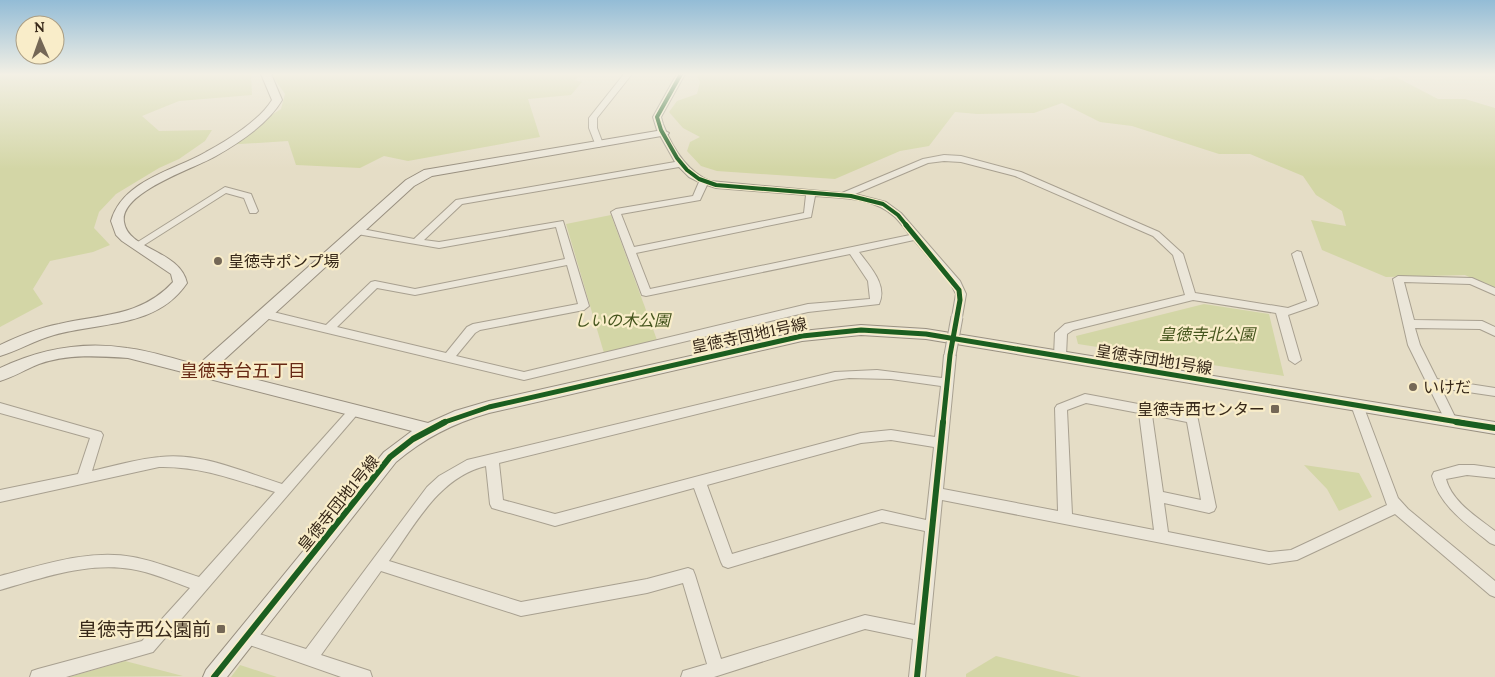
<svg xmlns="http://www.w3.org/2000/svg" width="1495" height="677" font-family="Lora,'Noto Sans JP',serif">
	<rect width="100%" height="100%" fill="#e5ddc6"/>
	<g fill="#d3d6a6">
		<polygon points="0,74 251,74 252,95 179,101 142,116 159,131 212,130 205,141 179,159 159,168 116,194 99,212 94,228 110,245 93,252 50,261 33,289 43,304 0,327"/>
		<polygon points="271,74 583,74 575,80 582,82 571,95 528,99 540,137 408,161 384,156 360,168 296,165 288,141 224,145 281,109 285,94"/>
		<polygon points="696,74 1356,74 1377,80 1394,76 1438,99 1465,99 1495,108 1495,289 1465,275 1386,277 1322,250 1311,220 1346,226 1342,211 1316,195 1303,176 1250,154 1219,154 1132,126 1100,122 1062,103 1034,113 977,114 955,112 929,146 900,151 835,179 717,171 701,166 687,151 690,142 700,137 683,128 669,112 677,101 697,94 700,82"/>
		<polygon points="611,215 657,340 604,353 566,224"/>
		<polygon points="1204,304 1269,314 1284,376 1078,344 1076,336"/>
		<polygon points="1304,465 1359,473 1372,497 1339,511 1327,489"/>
		<polygon points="996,656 1081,677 966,677 966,674"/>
		<polygon points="125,661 183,676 69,677"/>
		<polygon points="240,665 277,677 231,677"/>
	</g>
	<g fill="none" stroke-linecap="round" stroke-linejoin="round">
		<g stroke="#a8a090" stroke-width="2">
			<g id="street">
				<polygon points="624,74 632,74 597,118 597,128 603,144 599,147 596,146 589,128 589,118"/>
				<path d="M677 74H685L661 117 663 124C672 147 686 171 710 181L842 193 923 159 944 155 961 156 1021 172 1159 232 1183 254 1195 293 1288 308 1307 301 1292 254 1297 251 1301 252 1318 303 1317 305 1288 315 1301 360 1295 364 1289 360 1276 313 1193 300 1073 330 1067 334 1066 356 1060 360 1056 359 1054 356 1055 333 1065 324 1185 295 1173 255 1153 236 1015 176 961 162 944 161 928 163 855 194 886 202 901 213 960 281 966 294 962 317 957 321 952 317 956 294 951 284 914 240 859 252C870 267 888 285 879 304L808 312 524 380 265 318 260 314 265 310 326 325 371 282 375 281 415 289 565 259 556 227 439 248 357 234 352 231 357 228 414 239 456 200 675 162 657 130 653 117ZM679 167 689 177 699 182 693 196 616 209 611 212 642 295 646 296 850 254 868 281 870 299 808 304 524 372 456 356 475 333 480 330 584 310 589 306 563 221 439 242 424 240 462 204ZM707 185 716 188 806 195 804 213 634 247 621 214 700 200ZM815 196C843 198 873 197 895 217 900 222 905 229 910 235L650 289 636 253 811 217ZM567 265 578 304 473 324 467 327 446 353 337 327 377 288 415 295Z"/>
				<polygon points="225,187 251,194 258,211 256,213 250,213 244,198 226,193 141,247 138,248 133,245"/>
				<polygon points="1398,276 1472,278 1495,288 1495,295 1470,284 1404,282 1414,320 1482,321 1495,327 1495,336 1480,329 1415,328 1420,345 1437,379 1495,388 1495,396 1441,388 1457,421 1455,424 1447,424 1408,345 1393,279"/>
				<path d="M950 351 956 355 943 489 1058 511 1055 408 1057 405 1085 394 1197 415 1216 507 1214 511 1209 513 1164 503 1168 532 1269 552 1291 550 1387 505 1351 405 1353 402H1361L1363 405 1398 498 1408 509 1495 581V597L1490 595 1395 514 1297 560 1269 564 942 500 925 677H909L913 639 865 629 714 677H681L683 671 707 664 683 583 647 593 521 616 381 571 321 655 370 671 372 677H341L241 642 239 637 241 632 247 630 306 649 427 487 439 476 467 460 835 372 877 370 942 378 944 355ZM849 378 891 379 941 386 935 437 891 430 861 433 555 514 503 500 499 463 835 380ZM1086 403 1139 413 1154 530 1072 514 1067 410ZM1152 415 1187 422 1201 500 1163 492ZM891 440 934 447 926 520 882 510 732 554 707 485 861 443ZM486 466 490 504 492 508 555 526 694 488 721 562 723 566 728 568 882 522 925 531 915 625 865 615 721 659 695 575 693 570 688 568 647 579 521 602 389 561C415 525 439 477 486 466Z"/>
				<path d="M0 403 101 432 103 435 92 471C114 466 137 459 160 457 201 452 243 472 282 484L351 407H359L361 410 153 652 66 677H30L32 671 38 669 142 641 190 588C171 581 151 572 131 569 87 562 42 578 0 590V576C43 565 88 549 133 557 155 561 177 570 199 577L275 492C236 480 200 466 159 467L0 502V490L78 474 90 438 0 413Z"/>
				<path d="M1459 465H1474L1495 468V478L1467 475 1446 479C1452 502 1477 517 1495 531V545L1490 543C1467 524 1440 507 1432 476L1434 472Z"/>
			</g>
		</g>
		<g stroke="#999080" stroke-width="2">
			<g id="secondary">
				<path d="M261 74H271L282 100C268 124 240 142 216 156 196 168 119 192 124 222 128 250 180 250 187 283 157 328 100 322 54 335 35 340 18 351 0 356V345C19 336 38 328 59 324 101 314 141 317 173 282L171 274 122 241 116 235 111 221C123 180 173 171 206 152 227 141 260 120 272 100Z"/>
				<path d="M663 130 669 133 667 135 432 176 414 186 214 369 428 423 455 411 489 401 802 331 861 325 926 329 1495 422V434L926 339 861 335 802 341 489 413C454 423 424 438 396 462L227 677H203L206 670 384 452 412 431 128 358C98 356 68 354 39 364 26 369 14 377 0 381V368C40 349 83 341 127 348 151 351 175 359 198 365L406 180 424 170Z"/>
			</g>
		</g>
		<use href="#street" fill="#ebe6d9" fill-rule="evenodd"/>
		<use href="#secondary" fill="#ebe6d9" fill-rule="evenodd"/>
		<g stroke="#a8a090" stroke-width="13" stroke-linecap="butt">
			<polyline id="street-bridge" points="950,355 957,317"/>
		</g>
		<use href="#street-bridge" stroke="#ebe6d9" stroke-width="11"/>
		<g stroke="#f9edc9" stroke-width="6">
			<polyline id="cycleway-far2" points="681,74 657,117 661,130 677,158 687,170 699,179 716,185 851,196 883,204 898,215 907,226"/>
		</g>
		<g stroke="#f9edc9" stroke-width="8">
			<g id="cycleway-far1">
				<polyline points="906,225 959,290 960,300 950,355 943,423"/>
				<polyline points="442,423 489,407 802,336 861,330 926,334 1464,423"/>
			</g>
		</g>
		<g stroke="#f9edc9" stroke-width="9">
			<g id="cycleway">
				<polyline points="1456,422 1495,428"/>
				<polyline points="214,677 390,457 413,439 445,422"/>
				<polyline points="917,677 943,422"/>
			</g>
		</g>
		<use href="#cycleway-far2" stroke="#1b5e20" stroke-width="4"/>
		<use href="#cycleway-far1" stroke="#1b5e20" stroke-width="5"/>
		<use href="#cycleway" stroke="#1b5e20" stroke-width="6"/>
	</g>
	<linearGradient id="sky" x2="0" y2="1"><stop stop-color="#93bcd6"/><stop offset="0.44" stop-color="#f3f0e5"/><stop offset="1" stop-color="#f3f0e5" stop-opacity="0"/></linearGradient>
	<rect width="1495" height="169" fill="url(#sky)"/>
	<g fill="#746756" stroke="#f9edc9" stroke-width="2">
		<circle cx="218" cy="261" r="5"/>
		<circle cx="1413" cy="387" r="5"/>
		<rect x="1270" y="404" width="10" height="10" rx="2.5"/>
		<rect x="216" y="624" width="10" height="10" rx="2.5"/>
	</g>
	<g text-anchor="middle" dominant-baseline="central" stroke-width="4.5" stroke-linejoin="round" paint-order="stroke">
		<g font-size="16" fill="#372819" stroke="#f9edc9" text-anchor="start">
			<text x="228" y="261">皇徳寺ポンプ場</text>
			<text x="1423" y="387">いけだ</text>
			<text x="1265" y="409" text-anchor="end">皇徳寺西センター</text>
		</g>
		<g font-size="16" font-style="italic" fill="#45551d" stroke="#f9edc9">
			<text x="622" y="320">しいの木公園</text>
			<text x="1207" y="334">皇徳寺北公園</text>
		</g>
		<g font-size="16" fill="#372819" stroke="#f9edc9">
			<text transform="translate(749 335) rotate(-12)">皇徳寺団地1号線</text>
			<text transform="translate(1154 359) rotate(9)">皇徳寺団地1号線</text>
			<text transform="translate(338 503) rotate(-51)">皇徳寺団地1号線</text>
		</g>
		<g font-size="18" fill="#672914" stroke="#f9edc9">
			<text x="243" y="370">皇徳寺台五丁目</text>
		</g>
		<g font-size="19" fill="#372819" stroke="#f9edc9" text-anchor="end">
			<text x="211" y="629">皇徳寺西公園前</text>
		</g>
	</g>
	<g transform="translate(40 40) rotate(358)"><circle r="24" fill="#f9edc9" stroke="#ab9e83"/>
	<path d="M0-4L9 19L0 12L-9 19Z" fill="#746756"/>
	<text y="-8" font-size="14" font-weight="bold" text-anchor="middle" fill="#372819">N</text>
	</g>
</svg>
